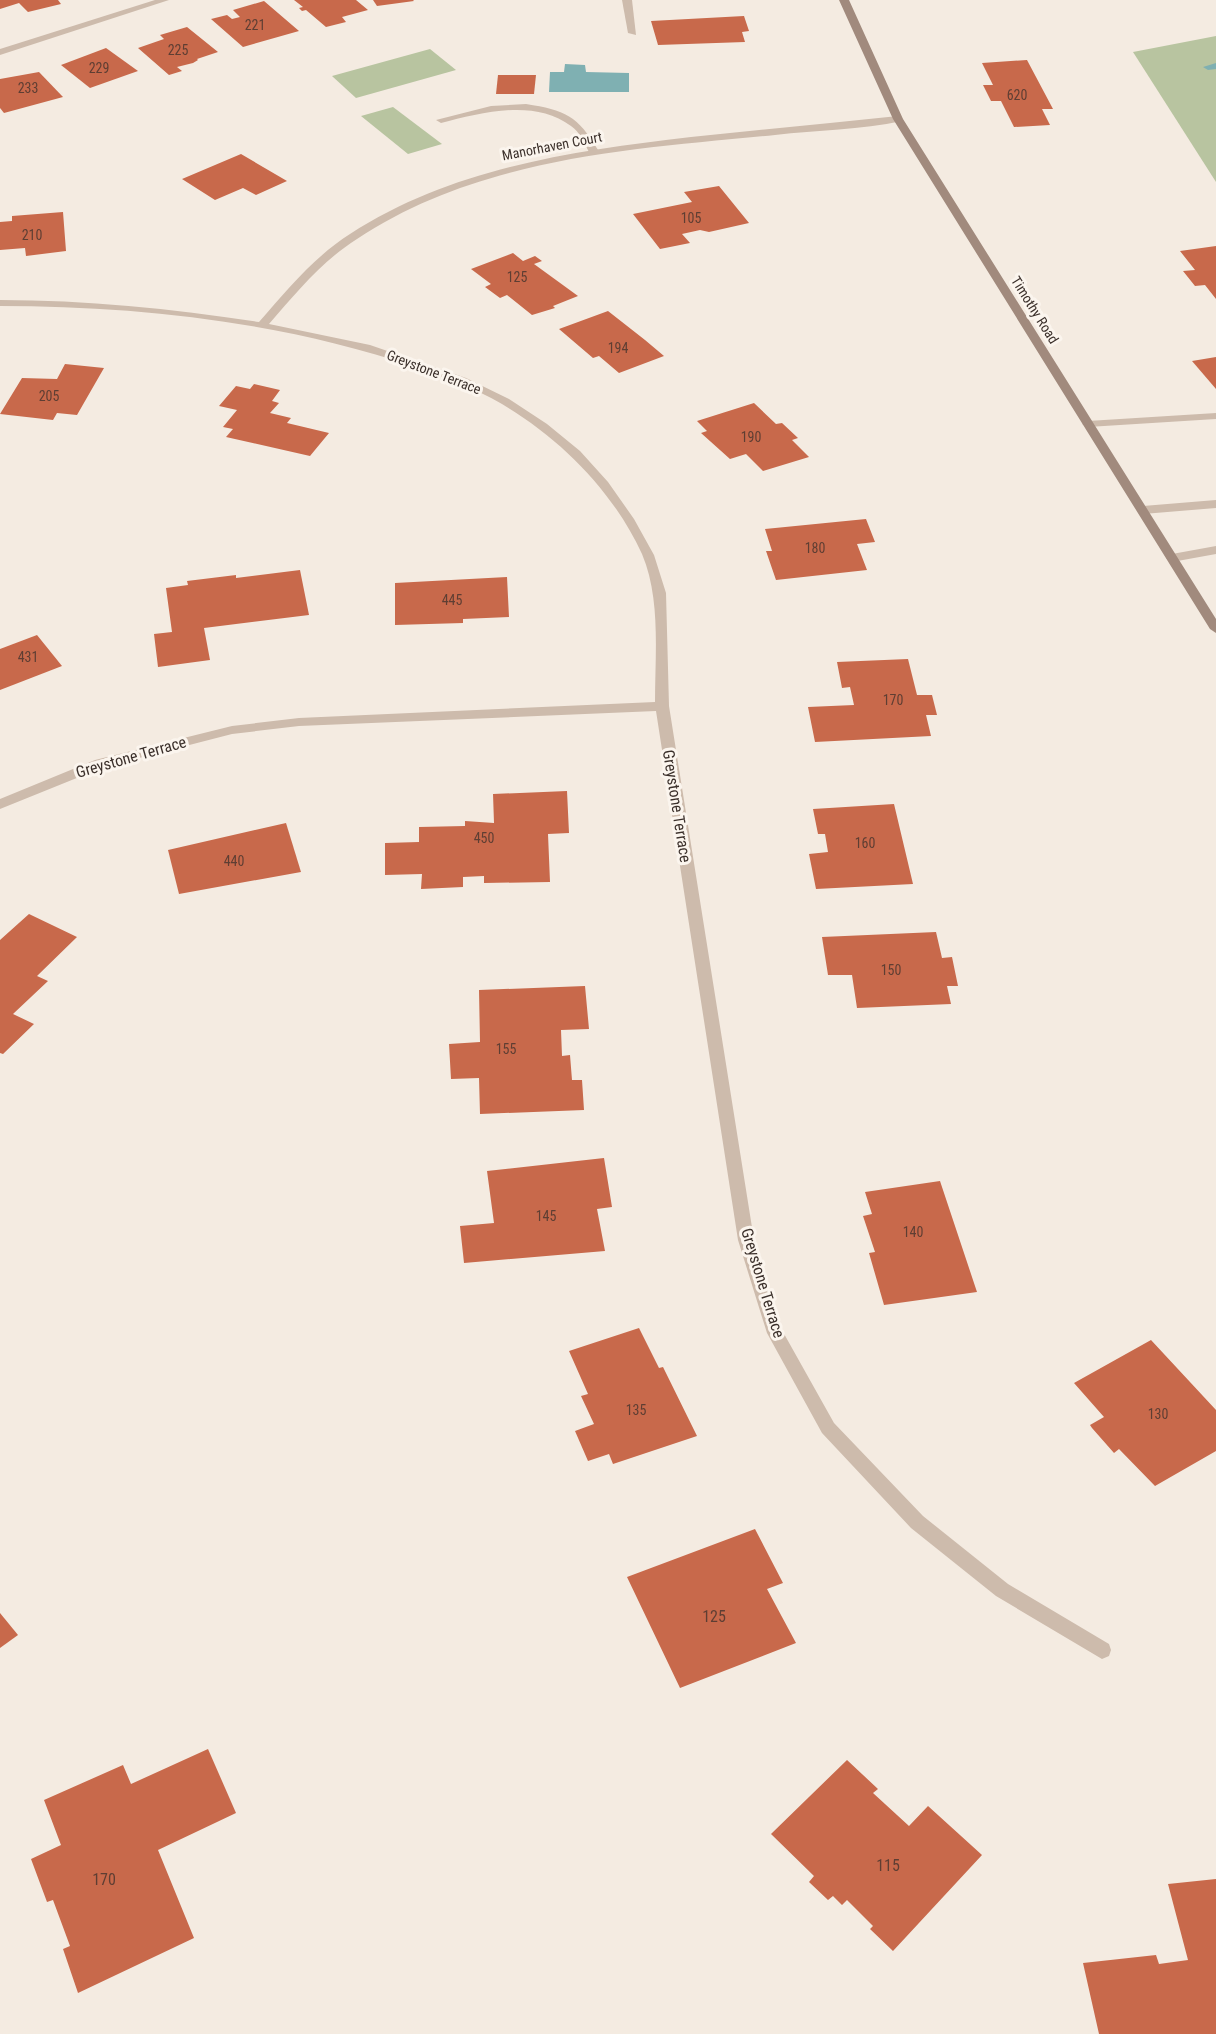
<svg xmlns="http://www.w3.org/2000/svg" width="1216" height="2034" font-family="'Roboto Condensed',sans-serif">
	<rect width="100%" height="100%" fill="#f4ebe1"/>
	<g fill="#b8c4a0">
		<polygon points="1216,36 1216,182 1133,52"/>
		<polygon points="430,49 456,70 356,98 332,76"/>
		<polygon points="393,107 442,144 408,154 361,116"/>
	</g>
	<polygon fill="#7fb0b2" points="565,64 585,65 586,72 629,73 629,92 549,92 550,72 564,72"/>
	<g fill="none" stroke-linecap="round" stroke-linejoin="round">
		<polygon fill="#7fb0b2" fill-rule="evenodd" points="1216,63 1216,69 1208,70 1203,67"/>
	</g>
	<g fill="#c8694b">
		<polygon points="0,0 58,0 61,4 28,12 19,3 0,9"/>
		<polygon points="294,0 356,0 368,10 342,17 346,22 326,27 306,10 302,11 299,8 303,7"/>
		<polygon points="373,0 413,0 414,1 377,6"/>
		<polygon points="264,1 299,31 243,47 211,19 227,15 232,19 240,17 233,10"/>
		<polygon points="744,16 749,31 742,32 745,42 658,45 651,21"/>
		<polygon points="187,27 218,52 197,59 198,60 193,63 177,67 182,71 169,75 138,48 164,39 160,35"/>
		<polygon points="106,48 138,71 90,88 61,65"/>
		<polygon points="1027,60 1053,109 1042,109 1050,125 1014,127 1001,101 991,101 983,85 993,85 982,63"/>
		<polygon points="39,72 63,97 4,113 0,108 0,79"/>
		<polygon points="498,75 536,75 534,94 496,94"/>
		<polygon points="241,154 287,181 256,195 243,188 215,200 182,179"/>
		<polygon points="719,186 749,223 709,232 700,230 682,234 690,243 660,249 633,214 692,202 684,192"/>
		<polygon points="63,212 66,251 26,256 25,248 0,250 0,222 12,221 12,216"/>
		<polygon points="1216,246 1216,299 1205,285 1195,286 1183,271 1195,270 1180,251"/>
		<polygon points="513,253 523,261 535,256 542,261 534,264 578,296 553,306 555,308 532,315 507,295 500,298 485,287 491,284 471,269"/>
		<polygon points="608,311 645,340 664,356 619,373 599,356 593,358 559,329"/>
		<polygon points="1216,357 1216,389 1192,361"/>
		<polygon points="65,364 104,368 77,415 57,413 53,420 0,414 22,378 57,379"/>
		<polygon points="254,384 280,390 272,401 279,403 270,413 291,418 287,423 329,433 310,456 226,437 233,429 223,427 237,410 219,406 236,386 250,389"/>
		<polygon points="754,403 776,424 782,423 798,438 792,440 809,457 763,471 746,454 730,459 701,433 707,431 697,421"/>
		<polygon points="866,519 875,542 857,544 867,570 776,580 766,551 772,551 765,529"/>
		<polygon points="300,570 309,615 204,628 210,660 158,667 154,634 172,632 166,588 188,585 187,581 236,575 236,578"/>
		<polygon points="507,577 509,617 463,619 463,623 395,625 395,583"/>
		<polygon points="37,635 62,666 0,690 0,649"/>
		<polygon points="908,659 917,695 932,695 937,715 926,715 931,736 815,742 808,707 854,705 850,687 842,688 837,662"/>
		<polygon points="567,791 569,833 548,834 550,882 484,883 484,876 463,877 463,887 421,889 422,874 385,875 385,843 419,842 419,827 465,826 465,821 494,823 493,794"/>
		<polygon points="894,804 913,884 816,889 809,854 828,852 825,834 818,834 813,809"/>
		<polygon points="286,823 301,872 179,894 168,850"/>
		<polygon points="29,914 77,937 37,976 48,981 13,1014 34,1024 3,1054 0,1053 0,940"/>
		<polygon points="936,932 942,958 952,957 958,986 947,986 951,1004 857,1008 852,975 828,975 822,937"/>
		<polygon points="585,986 589,1029 561,1030 562,1056 570,1055 572,1080 582,1080 584,1110 480,1114 479,1078 451,1079 449,1044 480,1042 479,990"/>
		<polygon points="604,1158 612,1207 597,1209 605,1251 464,1263 460,1226 494,1223 487,1171"/>
		<polygon points="940,1181 977,1292 884,1305 869,1253 875,1252 863,1216 872,1214 865,1192"/>
		<polygon points="639,1328 659,1368 663,1367 697,1436 613,1464 609,1454 588,1461 575,1431 594,1424 581,1396 588,1394 569,1351"/>
		<polygon points="1151,1340 1216,1410 1216,1451 1155,1486 1119,1449 1114,1453 1092,1428 1090,1425 1104,1417 1074,1383"/>
		<polygon points="755,1529 783,1583 767,1589 796,1643 680,1688 627,1577"/>
		<polygon points="0,1613 18,1635 0,1648"/>
		<polygon points="208,1749 236,1813 158,1850 194,1938 78,1993 63,1949 70,1946 53,1900 47,1902 31,1859 61,1845 44,1800 123,1765 131,1784"/>
		<polygon points="847,1760 878,1789 873,1793 909,1826 928,1806 982,1855 893,1951 870,1929 873,1926 847,1900 842,1905 833,1896 828,1900 809,1882 814,1876 771,1834"/>
		<polygon points="1216,1879 1216,2034 1099,2034 1083,1963 1156,1955 1159,1964 1188,1960 1168,1884"/>
	</g>
	<g fill="none" stroke-linecap="round" stroke-linejoin="round">
		<g fill="#cdbbac" fill-rule="evenodd">
			<polygon points="622,0 632,0 636,35 628,33"/>
			<path d="M526 104C565 110 578 116 598 150L589 152C584 143 580 132 571 126 534 98 481 113 441 123L436 120 491 106Z"/>
			<polygon points="1216,413 1216,419 1088,427 1082,424 1088,421"/>
			<polygon points="1216,500 1216,508 1143,514 1137,510 1143,506"/>
		</g>
		<g fill="#cdbbac" fill-rule="evenodd">
			<polygon points="155,0 169,0 0,55 0,49"/>
			<path d="M898 116 903 119 902 121C861 130 817 130 775 135 633 149 480 157 357 239 322 261 296 293 269 324L370 345 466 378 509 399 547 424 580 451 608 482 634 519 654 555 666 593 669 706 754 1240 783 1332 834 1423 923 1516 1008 1584 1109 1644 1111 1650 1109 1656 1102 1659 996 1596 911 1528 822 1433 767 1333 738 1240 656 711 299 726 232 734 104 767 0 809V799L95 760 232 726 299 718 655 702C655 654 661 599 642 554 613 491 561 439 502 404 475 388 444 378 415 367 283 322 138 306 0 306V300C87 300 173 309 259 322 287 290 314 257 350 234 452 168 572 151 691 137 760 130 829 123 898 116Z"/>
			<polygon points="1216,546 1216,554 1172,562 1166,558 1172,554"/>
		</g>
		<polygon fill="#a18a7d" fill-rule="evenodd" points="839,0 849,0 903,119 1216,619 1216,633 1210,629 893,119"/>
	</g>
	<g text-anchor="middle" dominant-baseline="central" stroke-width="6" stroke-linejoin="round" paint-order="stroke">
		<g font-size="14" fill="#5e3e33">
			<text x="255" y="25">221</text>
			<text x="178" y="50">225</text>
			<text x="99" y="68">229</text>
			<text x="28" y="88">233</text>
			<text x="1017" y="95">620</text>
			<text x="691" y="218">105</text>
			<text x="32" y="235">210</text>
			<text x="517" y="277">125</text>
			<text x="618" y="348">194</text>
			<text x="49" y="396">205</text>
			<text x="751" y="437">190</text>
			<text x="815" y="548">180</text>
			<text x="452" y="600">445</text>
			<text x="28" y="657">431</text>
			<text x="893" y="700">170</text>
			<text x="484" y="838">450</text>
			<text x="865" y="843">160</text>
			<text x="234" y="861">440</text>
			<text x="891" y="970">150</text>
			<text x="506" y="1049">155</text>
			<text x="546" y="1216">145</text>
			<text x="913" y="1232">140</text>
			<text x="636" y="1410">135</text>
			<text x="1158" y="1414">130</text>
		</g>
		<g font-size="14" fill="#3b302b" stroke="#fbf5ee">
			<text transform="translate(552 146) rotate(-11)">Manorhaven Court</text>
			<text transform="translate(1035 310) rotate(58)">Timothy Road</text>
			<text transform="translate(434 372) rotate(21)">Greystone Terrace</text>
		</g>
		<g font-size="16" fill="#3b302b" stroke="#fbf5ee">
			<text transform="translate(131 757) rotate(-16)">Greystone Terrace</text>
			<text transform="translate(677 806) rotate(81)">Greystone Terrace</text>
			<text transform="translate(763 1283) rotate(73)">Greystone Terrace</text>
		</g>
		<g font-size="16" fill="#5e3e33">
			<text x="714" y="1616">125</text>
			<text x="888" y="1865">115</text>
			<text x="104" y="1879">170</text>
		</g>
	</g>
</svg>
